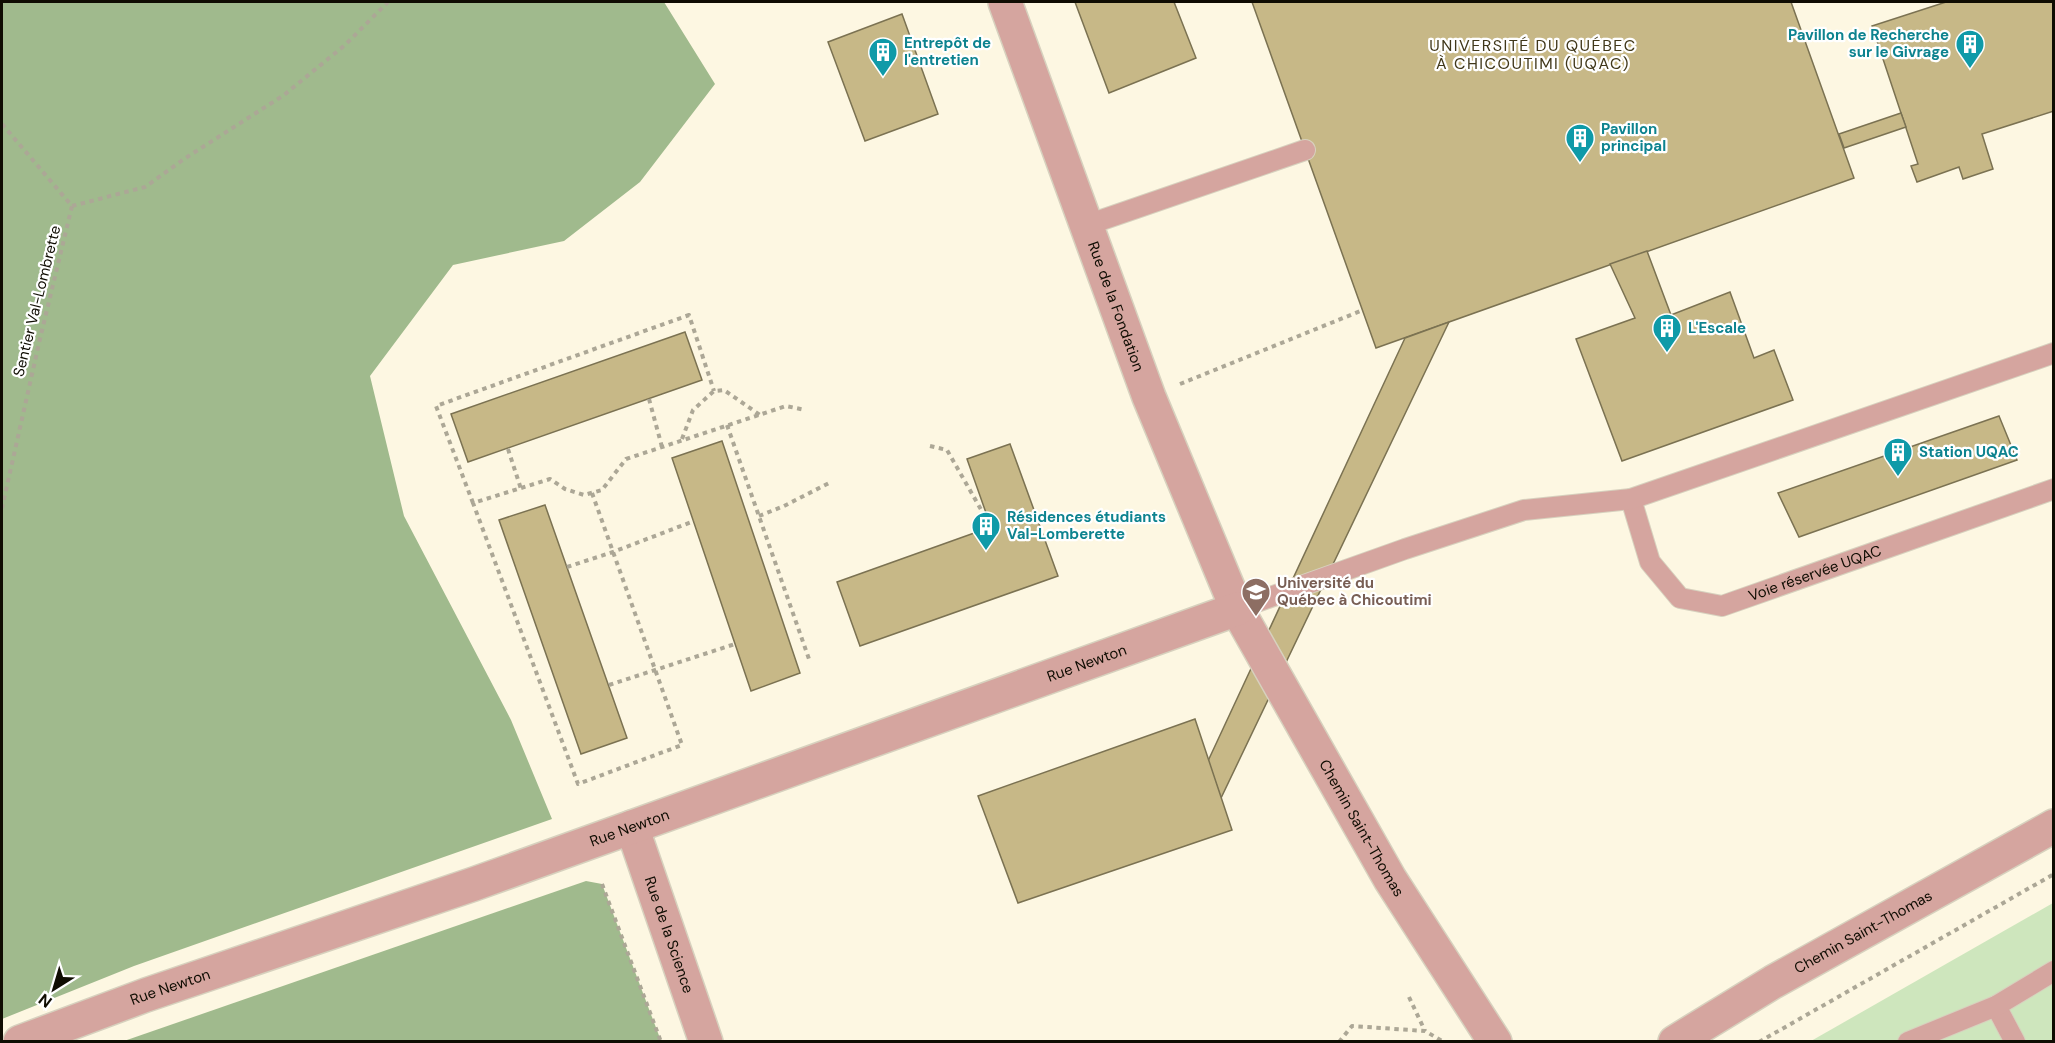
<svg xmlns="http://www.w3.org/2000/svg" width="2055" height="1043" font-family="'DM Sans',sans-serif">
	<rect width="100%" height="100%" fill="#fdf7e2"/>
	<polygon fill="#cee6bd" points="2053,903 2053,1041 1811,1041"/>
	<g fill="#a0ba8d">
		<polygon points="2,2 664,2 715,84 640,182 564,241 453,265 370,376 404,516 511,720 552,819 134,966 2,1019"/>
		<polygon points="586,881 602,884 661,1041 124,1041"/>
	</g>
	<g fill="#c7b887" stroke="#7b7252" stroke-width="1.5">
		<polygon points="1075,2 1174,2 1196,58 1109,93"/>
		<polygon points="1252,2 1791,2 1854,178 1376,348"/>
		<polygon points="1946,2 2054,2 2054,111 1982,134 1993,169 1963,179 1959,167 1917,182 1911,166 1918,164 1872,26"/>
		<polygon points="902,14 938,114 865,141 828,42"/>
		<polygon points="1901,113 1906,127 1844,148 1839,134"/>
		<polygon points="1647,251 1671,315 1730,292 1754,358 1774,350 1793,400 1622,461 1576,339 1635,318 1610,264"/>
		<polygon points="1449,322 1221,798 1208,761 1405,338"/>
		<polygon points="685,332 702,380 468,462 451,414"/>
		<polygon points="1999,416 2017,460 1799,537 1778,493"/>
		<polygon points="722,441 800,673 751,691 672,458"/>
		<polygon points="1010,444 1058,576 860,646 837,582 991,527 967,459"/>
		<polygon points="545,505 627,738 581,754 499,520"/>
		<polygon points="1195,719 1232,830 1018,903 978,796"/>
	</g>
	<g fill="none" stroke-linecap="round" stroke-linejoin="round">
		<g stroke="#d7d1be" stroke-width="22">
			<g id="service">
				<polyline points="1087,225 1305,150"/>
				<path id="s1" d="M1631 499 1650 562 1680 598 1722 606 2054 489"/>
				<polyline points="1237,609 1405,549 1524,510 1631,499 2054,353"/>
				<polyline points="1996,1006 2015,1042"/>
				<polyline points="1908,1042 1996,1006 2054,971"/>
			</g>
		</g>
		<g stroke="#d7d1be" stroke-width="36">
			<g id="minor">
				<path id="s2" d="M1005 2 1149 397 1237 609 1390 879 1495 1042"/>
				<path id="s3" d="M632 827 706 1042"/>
				<path id="s4" d="M20 1042 146 995 474 884 1237 609"/>
				<path id="s5" d="M1675 1042 1773 982 2054 826"/>
			</g>
		</g>
		<g stroke="#aca796" stroke-width="4" stroke-dasharray="4.5 4.5" stroke-linecap="butt">
			<polyline points="2,124 72,206 39,343 2,508"/>
			<polyline points="72,206 145,187 184,159 284,95 345,45 388,2"/>
			<polyline points="1180,384 1363,310"/>
			<polyline points="649,399 662,447"/>
			<polyline points="727,425 809,659"/>
			<polyline points="682,439 693,410 714,391 724,390 760,415"/>
			<polyline points="930,446 947,450 991,527"/>
			<polyline points="508,449 521,489"/>
			<polyline points="592,493 682,745 578,784 473,503 550,479 565,489 584,495 602,490 626,459 786,406 805,410"/>
			<polyline points="473,503 436,406 689,315 714,391"/>
			<polyline points="759,516 784,506 831,482"/>
			<polyline points="567,567 613,552 694,521"/>
			<polyline points="609,685 735,644"/>
			<polyline points="602,884 661,1042"/>
			<polyline points="1409,997 1425,1031"/>
			<polyline points="1339,1042 1352,1026 1425,1031 1444,1042"/>
			<polyline points="1759,1042 2054,874"/>
		</g>
		<use href="#service" stroke="#d5a59f" stroke-width="20"/>
		<use href="#minor" stroke="#d5a59f" stroke-width="33"/>
	</g>
	<defs>
		<g id="building-pin" transform="scale(1.5)"><path d="M0 17L-7.5 6A9.5 9.5 0 1 1 7.5 6Z" fill="#0f9aa8" stroke="#fff"/><path d="M-4-6H4V6H1V3H-1V6H-4ZM-2.5-4.3h1.7v1.8h-1.7ZM.8-4.3h1.7v1.8H.8ZM-2.5-1h1.7V.8h-1.7ZM.8-1h1.7V.8H.8Z" fill="#fff"/></g>
		<g id="university-pin" transform="scale(1.5)"><path d="M0 17L-7.5 6A9.5 9.5 0 1 1 7.5 6Z" fill="#8d6e63" stroke="#fff"/><path d="M0-5L7-2L0 1L-7-2ZM-4 1L0 2.5L4 1V4Q0 6-4 4Z" fill="#fff"/></g>
	</defs>
	<g fill-rule="evenodd">
		<use href="#building-pin" x="1970" y="44"/>
		<use href="#building-pin" x="883" y="52"/>
		<use href="#building-pin" x="1580" y="138"/>
		<use href="#building-pin" x="1667" y="328"/>
		<use href="#building-pin" x="1898" y="452"/>
		<use href="#building-pin" x="986" y="526"/>
		<use href="#university-pin" x="1256" y="592"/>
	</g>
	<g text-anchor="middle" dominant-baseline="central" stroke-width="4.5" stroke-linejoin="round" paint-order="stroke">
		<g font-size="15" font-weight="bold" fill="#0d838f" stroke="#fff" text-anchor="start">
			<text x="1949" y="35" text-anchor="end">Pavillon de Recherche<tspan x="1949" dy="17">sur le Givrage</tspan></text>
			<text x="904" y="43">Entrepôt de<tspan x="904" dy="17">l'entretien</tspan></text>
			<text x="1601" y="129">Pavillon<tspan x="1601" dy="17">principal</tspan></text>
			<text x="1688" y="328">L'Escale</text>
			<text x="1919" y="452">Station UQAC</text>
			<text x="1007" y="517">Résidences étudiants<tspan x="1007" dy="17">Val-Lomberette</tspan></text>
		</g>
		<g font-size="15" fill="#0f0c02" stroke="#fff">
			<text transform="translate(37 301) rotate(-76)">Sentier Val-Lombrette</text>
			<text stroke="none"><textPath href="#s2" startOffset="324">Rue de la Fondation</textPath></text>
			<text stroke="none"><textPath href="#s1" startOffset="254">Voie réservée UQAC</textPath></text>
			<text stroke="none"><textPath href="#s4" startOffset="1132">Rue Newton</textPath></text>
			<text stroke="none"><textPath href="#s4" startOffset="646">Rue Newton</textPath></text>
			<text stroke="none"><textPath href="#s2" startOffset="902">Chemin Saint-Thomas</textPath></text>
			<text stroke="none"><textPath href="#s5" startOffset="218">Chemin Saint-Thomas</textPath></text>
			<text stroke="none"><textPath href="#s3" startOffset="114">Rue de la Science</textPath></text>
			<text stroke="none"><textPath href="#s4" startOffset="160">Rue Newton</textPath></text>
		</g>
		<g font-size="15" font-weight="bold" fill="#785e54" stroke="#fff" text-anchor="start">
			<text x="1277" y="583">Université du<tspan x="1277" dy="17">Québec à Chicoutimi</tspan></text>
		</g>
		<g font-size="16" letter-spacing="1.5" fill="#403719" stroke="#fff">
			<text x="1533" y="45">UNIVERSITÉ DU QUÉBEC<tspan x="1533" dy="18">À CHICOUTIMI (UQAC)</tspan></text>
		</g>
	</g>
	<rect width="2055" height="1043" fill="none" stroke="#0f0c02" stroke-width="6"/>
	<g transform="translate(54 989) rotate(217)" stroke="#ffffff" stroke-width="4.5" paint-order="stroke">
	<path d="M0-4.5L10 22L0 15L-10 22Z" fill="#0f0c02"/>
	<text y="-9" font-size="16" font-weight="bold" text-anchor="middle" fill="#0f0c02">N</text>
	</g>
</svg>
